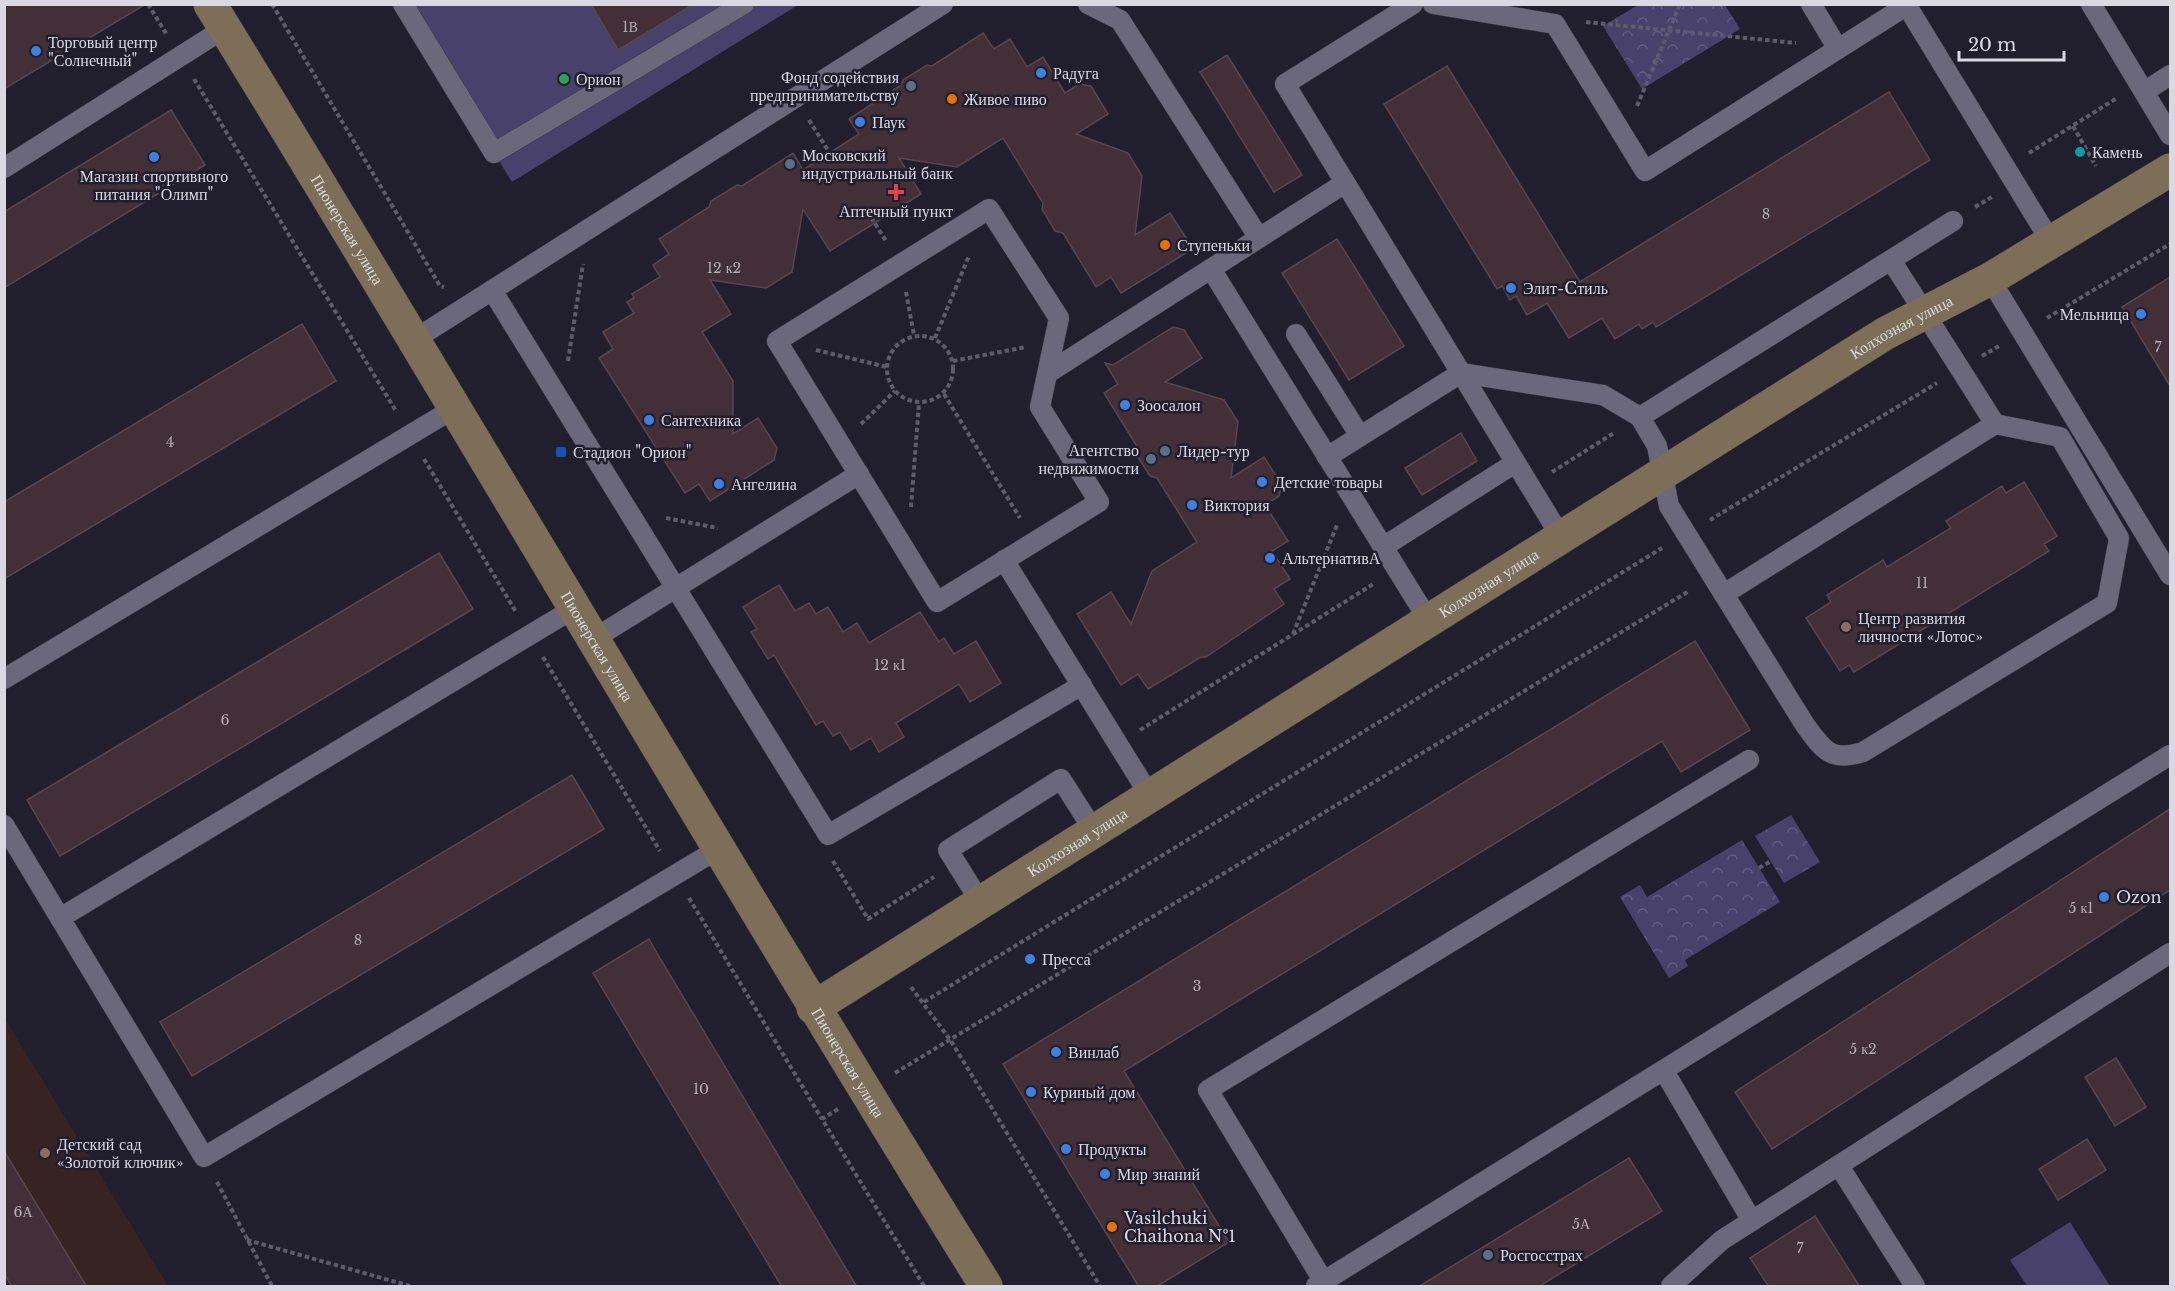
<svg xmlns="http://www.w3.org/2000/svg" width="2175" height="1291" font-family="'Libre Baskerville',serif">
	<defs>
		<pattern id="park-crowns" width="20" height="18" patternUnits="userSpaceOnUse" patternTransform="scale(1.5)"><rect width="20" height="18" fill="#48416b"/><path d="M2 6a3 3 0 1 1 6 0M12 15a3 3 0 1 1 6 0" fill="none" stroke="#625c80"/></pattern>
	</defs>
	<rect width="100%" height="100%" fill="#211f2e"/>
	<polygon fill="#362322" points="5,1019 168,1286 5,1286"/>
	<g fill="url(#park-crowns)">
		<polygon points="1725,5 1740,29 1642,89 1603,26 1638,5"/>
		<polygon points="1791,815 1820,862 1784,883 1755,836"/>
		<polygon points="1742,840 1780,902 1685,960 1688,966 1669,978 1620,897 1640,885 1647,897"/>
	</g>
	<g fill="#48416b">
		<polygon points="403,5 798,5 512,182"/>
		<polygon points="2070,1222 2110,1286 2027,1286 2010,1260"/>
	</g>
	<g fill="#422f37" stroke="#59454d" stroke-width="1.5">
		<polygon points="4,4 146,4 4,89"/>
		<polygon points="591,4 694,4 618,50"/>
		<polygon points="983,33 994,49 1010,39 1027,67 1043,57 1065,93 1079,84 1091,86 1108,114 1076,134 1128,153 1142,176 1135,235 1170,213 1188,241 1186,253 1121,293 1111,277 1096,287 1063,233 1055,231 1042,209 1043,203 1003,138 957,167 899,158 921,194 830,251 803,209 792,272 766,288 710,280 731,314 702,332 733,381 733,434 758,418 777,448 774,460 710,501 699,484 685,493 599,358 613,349 603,332 634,313 627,302 634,298 632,294 660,277 653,265 669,254 659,239 709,207 711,201 737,185 742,186 793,153 803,170 859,134 849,119 901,85 903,80 927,65 932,66"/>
		<polygon points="1227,55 1302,175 1274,192 1200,72"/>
		<polygon points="1447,66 1580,282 1889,92 1930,160 1656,327 1653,322 1642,329 1639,324 1615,339 1602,318 1569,338 1547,303 1527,315 1516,296 1510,300 1502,286 1497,289 1384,104"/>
		<polygon points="171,110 205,165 4,288 4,212"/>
		<polygon points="1337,239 1404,346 1349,380 1282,273"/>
		<polygon points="2170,277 2170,386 2122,307"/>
		<polygon points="302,324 336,381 4,579 4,502"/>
		<polygon points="1173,327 1184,330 1202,358 1165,382 1224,400 1238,422 1231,478 1264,457 1282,485 1279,496 1265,505 1288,541 1272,551 1290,579 1274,589 1284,604 1206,657 1201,657 1148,689 1138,674 1121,685 1077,614 1111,592 1131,624 1152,571 1197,542 1157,478 1150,476 1136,454 1138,448 1104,393 1118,384 1105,363 1113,365"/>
		<polygon points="1461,433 1477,461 1422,495 1405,468"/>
		<polygon points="2024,482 2057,536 2044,544 2049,551 1854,672 1849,665 1840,671 1806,618 1831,602 1827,595 1883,560 1887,567 1951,528 1946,521 2002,486 2006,493"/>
		<polygon points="439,553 473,609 60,856 27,800"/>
		<polygon points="779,585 795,611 809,603 816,614 828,607 843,632 857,623 869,643 920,612 939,642 944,638 954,654 976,641 1001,683 970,702 959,684 896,723 904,737 879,752 871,738 851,750 840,732 833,736 823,721 816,725 774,655 768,659 751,632 757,629 743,607"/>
		<polygon points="1695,641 1750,730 1681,772 1662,741 1124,1071 1229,1242 1156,1287 1139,1287 1003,1064"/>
		<polygon points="572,775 604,829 192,1076 160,1022"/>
		<polygon points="2170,809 2170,890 1772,1149 1735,1092"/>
		<polygon points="649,939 658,955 857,1287 782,1287 593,973"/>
		<polygon points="2116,1058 2146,1107 2115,1126 2085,1077"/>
		<polygon points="2087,1139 2106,1170 2058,1200 2039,1169"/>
		<polygon points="4,1151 87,1287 12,1287 4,1273"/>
		<polygon points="1629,1158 1662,1211 1538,1287 1418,1287"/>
		<polygon points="1815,1216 1860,1287 1769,1287 1750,1258"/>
	</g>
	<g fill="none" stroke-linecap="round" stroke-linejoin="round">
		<g stroke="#3d3a47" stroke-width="21">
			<g id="lane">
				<polyline points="403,4 494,153 744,4"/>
				<polyline points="1088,4 1120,20 1259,238"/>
				<polyline points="1413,4 1285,84 1561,537"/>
				<polyline points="1433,4 1555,24 1645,171 1909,4"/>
				<polyline points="1811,4 1838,49"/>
				<polyline points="2091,4 2170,135"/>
				<polyline points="1907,6 2051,242"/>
				<polyline points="2144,92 2170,75"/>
				<polyline points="4,168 225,28"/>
				<polygon points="989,209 1059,318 1040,407 1099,502 937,602 777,341"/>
				<polyline points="1211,269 1429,621"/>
				<polyline points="1990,279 2170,575"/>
				<polyline points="492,290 828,835 1082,685"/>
				<polyline points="1296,334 1360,436"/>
				<polyline points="412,341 943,4"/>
				<polyline points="1048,373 1345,183"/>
				<polyline points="1640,417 1953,221"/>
				<path d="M1327 457 1461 373 1603 395 1640 417 1657 446 1669 506 1805 725C1824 751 1831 762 1863 752L2107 603 2119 538 2060 437 1995 424"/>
				<polyline points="1383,547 1515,463"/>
				<polyline points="1004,560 1150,796"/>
				<polyline points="1724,594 1995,424 1891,260"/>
				<polyline points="592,640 859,474"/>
				<polyline points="4,679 453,409"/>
				<polyline points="4,825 204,1157 720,848"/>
				<polyline points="981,903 948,850 1061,779 1094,831"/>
				<polyline points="60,918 573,609"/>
				<polyline points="1664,1071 1752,1221"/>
				<polyline points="1839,1166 1915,1286"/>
				<polyline points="1324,1282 1208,1090 1749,760"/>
				<polyline points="1316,1286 2170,755"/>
				<polyline points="1671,1286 1722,1240 2170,953"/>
			</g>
		</g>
		<g stroke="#3d3a47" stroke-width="34">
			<g id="secondary">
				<path id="s1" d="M210 4C472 430 722 862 986 1286"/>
				<path id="s2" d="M813 1008 1846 358 1886 333 1990 279 2170 170"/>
			</g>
		</g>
		<g stroke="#5e5c6a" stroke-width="4" stroke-dasharray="4.5 3" stroke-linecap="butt">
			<polyline points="148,4 167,35"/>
			<polyline points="272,4 440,286 444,287"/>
			<polyline points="1586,22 1796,43"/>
			<polyline points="194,79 396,411"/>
			<polyline points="1637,106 1680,4"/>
			<polyline points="809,120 834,160"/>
			<polyline points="2073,126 2096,166"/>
			<polyline points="2029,153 2117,98"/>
			<polyline points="1975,207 1992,197"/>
			<polyline points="867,211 886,241"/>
			<polyline points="906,292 914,335"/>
			<polyline points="2047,318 2170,244"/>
			<circle cx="920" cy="369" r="33"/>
			<polyline points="935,338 969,256"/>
			<polyline points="816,350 887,367"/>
			<polyline points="1982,356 1999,346"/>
			<polyline points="568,361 583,264"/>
			<polyline points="953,361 1026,347"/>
			<polyline points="944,394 1020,518"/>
			<polyline points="861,424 895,391"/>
			<polyline points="424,459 516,612"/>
			<polyline points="1552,472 1614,433"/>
			<polyline points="911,507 919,403"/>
			<polyline points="666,518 718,528"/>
			<polyline points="1710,520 1937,383"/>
			<polyline points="1293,634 1337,525"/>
			<polyline points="543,657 660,851"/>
			<polyline points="1140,730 1375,583"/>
			<polyline points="833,861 868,919 934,877"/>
			<polyline points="1759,868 1771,861"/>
			<polyline points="689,898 822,1119"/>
			<polyline points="911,987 951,1041 1100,1286"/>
			<polyline points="924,1002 1662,548"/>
			<polyline points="895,1073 1689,591"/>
			<polyline points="838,1109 822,1119 924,1286"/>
			<polyline points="217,1182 272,1286"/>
			<polyline points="247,1240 410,1286"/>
		</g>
		<use href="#lane" stroke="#6b687b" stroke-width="20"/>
		<use href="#secondary" stroke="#7c6e57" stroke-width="33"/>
	</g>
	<g fill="#3f7fe0" stroke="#211f2e" stroke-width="2">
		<circle cx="36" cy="51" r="6"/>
		<circle cx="1041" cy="73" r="6"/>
		<circle cx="860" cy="122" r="6"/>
		<circle cx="154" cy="157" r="6"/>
		<circle cx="1511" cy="288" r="6"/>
		<circle cx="2141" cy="314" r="6"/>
		<circle cx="1125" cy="405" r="6"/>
		<circle cx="649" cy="420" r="6"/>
		<circle cx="1262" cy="482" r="6"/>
		<circle cx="719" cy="484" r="6"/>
		<circle cx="1192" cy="505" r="6"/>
		<circle cx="1270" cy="558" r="6"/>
		<circle cx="2104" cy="897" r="6"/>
		<circle cx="1030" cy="959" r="6"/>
		<circle cx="1056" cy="1052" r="6"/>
		<circle cx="1031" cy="1092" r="6"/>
		<circle cx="1066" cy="1149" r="6"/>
		<circle cx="1105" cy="1174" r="6"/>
	</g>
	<circle fill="#2e9e5b" stroke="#211f2e" stroke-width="2" cx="564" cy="79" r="6"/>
	<g fill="#5c6f8a" stroke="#211f2e" stroke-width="2">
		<circle cx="911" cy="86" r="6"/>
		<circle cx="790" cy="164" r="6"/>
		<circle cx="1165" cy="451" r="6"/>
		<circle cx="1151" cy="459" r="6"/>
		<circle cx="1488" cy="1255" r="6"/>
	</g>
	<g fill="#e8710a" stroke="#211f2e" stroke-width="2">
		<circle cx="952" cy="99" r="6"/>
		<circle cx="1165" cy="245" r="6"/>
		<circle cx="1112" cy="1227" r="6"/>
	</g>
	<circle fill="#0f9aa8" stroke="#211f2e" stroke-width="2" cx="2080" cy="152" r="6"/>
	<path fill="#e0444e" stroke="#211f2e" stroke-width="2" d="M893 183h6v6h6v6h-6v6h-6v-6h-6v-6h6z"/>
	<rect fill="#1a4fb4" stroke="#211f2e" stroke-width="2" x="555" y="446" width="12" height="12" rx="3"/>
	<g fill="#8d6e63" stroke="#211f2e" stroke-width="2">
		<circle cx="1846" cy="627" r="6"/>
		<circle cx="45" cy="1153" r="6"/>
	</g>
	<g text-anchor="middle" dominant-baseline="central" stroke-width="5" stroke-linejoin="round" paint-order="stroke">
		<g font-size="14" fill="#b4aeb8">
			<text x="630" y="27">1В</text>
			<text x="1766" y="214">8</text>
			<text x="724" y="268">12 к2</text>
			<text x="2158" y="347">7</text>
			<text x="170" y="442">4</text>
			<text x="1922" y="583">11</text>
			<text x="890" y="665">12 к1</text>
			<text x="225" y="720">6</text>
			<text x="2081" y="908">5 к1</text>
			<text x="358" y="940">8</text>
			<text x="1197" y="986">3</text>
			<text x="1863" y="1049">5 к2</text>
			<text x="701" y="1089">10</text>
			<text x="23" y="1212">6А</text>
			<text x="1581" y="1224">5А</text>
			<text x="1800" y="1248">7</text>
		</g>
		<g font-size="16" fill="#dad9e3" stroke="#211f2e" text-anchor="start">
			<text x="48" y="42">Торговый центр<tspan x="48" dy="18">"Солнечный"</tspan></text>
			<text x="1053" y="73">Радуга</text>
			<text x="899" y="77" text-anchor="end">Фонд содействия<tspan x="899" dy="18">предпринимательству</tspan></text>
			<text x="576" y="79">Орион</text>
			<text x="964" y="99">Живое пиво</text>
			<text x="872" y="122">Паук</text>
			<text x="2092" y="152">Камень</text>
			<text x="802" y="155">Московский<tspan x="802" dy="18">индустриальный банк</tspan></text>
			<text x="154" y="176" text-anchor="middle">Магазин спортивного<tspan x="154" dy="18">питания "Олимп"</tspan></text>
			<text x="896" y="211" text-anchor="middle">Аптечный пункт</text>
			<text x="1177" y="245">Ступеньки</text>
			<text x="1523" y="288">Элит-Cтиль</text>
			<text x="2129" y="314" text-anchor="end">Мельница</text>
			<text x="1137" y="405">Зоосалон</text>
			<text x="661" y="420">Сантехника</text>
			<text x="1139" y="450" text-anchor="end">Агентство<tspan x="1139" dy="18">недвижимости</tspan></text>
			<text x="1177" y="451">Лидер-тур</text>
			<text x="573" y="452">Стадион "Орион"</text>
			<text x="1274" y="482">Детские товары</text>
			<text x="731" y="484">Ангелина</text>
			<text x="1204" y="505">Виктория</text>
			<text x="1282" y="558">АльтернативА</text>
			<text x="1858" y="618">Центр развития<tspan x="1858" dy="18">личности «Лотос»</tspan></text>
			<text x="2116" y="897">Ozon</text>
			<text x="1042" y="959">Пресса</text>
			<text x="1068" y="1052">Винлаб</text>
			<text x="1043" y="1092">Куриный дом</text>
			<text x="57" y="1144">Детский сад<tspan x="57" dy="18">«Золотой ключик»</tspan></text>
			<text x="1078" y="1149">Продукты</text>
			<text x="1117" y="1174">Мир знаний</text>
			<text x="1124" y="1218">Vasilchuki<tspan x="1124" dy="18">Chaihona №1</tspan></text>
			<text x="1500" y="1255">Росгосстрах</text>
		</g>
		<g font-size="16" fill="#dad9e3" stroke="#211f2e">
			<text stroke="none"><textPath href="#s1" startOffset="264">Пионерская улица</textPath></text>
			<text stroke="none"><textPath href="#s2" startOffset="1284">Колхозная улица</textPath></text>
			<text stroke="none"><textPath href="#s2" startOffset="798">Колхозная улица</textPath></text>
			<text stroke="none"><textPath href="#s1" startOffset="750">Пионерская улица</textPath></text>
			<text stroke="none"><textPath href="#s2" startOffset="312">Колхозная улица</textPath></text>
			<text stroke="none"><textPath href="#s1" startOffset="1236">Пионерская улица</textPath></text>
		</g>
	</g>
	<rect width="2175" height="1291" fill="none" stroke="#dad9e3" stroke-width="12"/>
	<path d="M1959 51v9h105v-9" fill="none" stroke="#dad9e3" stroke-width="3"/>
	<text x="1968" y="51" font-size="18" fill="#dad9e3" stroke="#211f2e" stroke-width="4.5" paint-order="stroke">20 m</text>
</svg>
